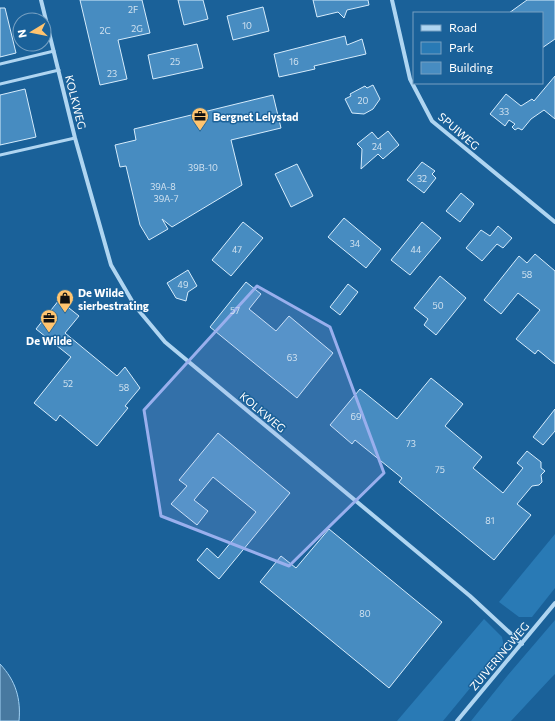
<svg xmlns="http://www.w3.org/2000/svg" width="555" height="721" font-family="Commissioner,sans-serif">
	<rect width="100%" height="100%" fill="#1a6199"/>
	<g fill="#297ab5">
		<polygon points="555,534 555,588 532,617 519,617 499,602"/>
		<polygon points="484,619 502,637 504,647 443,721 397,721"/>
		<polygon points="555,620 555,674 551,678 511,721 471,721 508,675"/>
	</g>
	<path fill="#4879a0" stroke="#a2d1f3" d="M0 664C16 681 21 699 19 721H0Z"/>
	<g fill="#478cc1" stroke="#d6ecfc">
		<polygon points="80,0 142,0 150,33 118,40 127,79 100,85"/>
		<polygon points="178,0 203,0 208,19 184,25"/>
		<polygon points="313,0 368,0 369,5 347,10 344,18 338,12 317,17"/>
		<polygon points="527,0 555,0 555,39 542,48 542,13 509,13"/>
		<polygon points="263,7 269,31 233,40 227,16"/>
		<polygon points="0,8 5,8 16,53 0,57"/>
		<polygon points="345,36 347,45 362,39 366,54 314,66 315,69 279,77 274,54"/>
		<polygon points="197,44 203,68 153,79 148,55"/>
		<polygon points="555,76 555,119 544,110 531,119 522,130 518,128 515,130 512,127 515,124 509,120 505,126 490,114 506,94 521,106 532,99 534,101"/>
		<polygon points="373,85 380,99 373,109 364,114 352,113 345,99 351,96 350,94 365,86 367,88"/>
		<polygon points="25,89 36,137 0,145 0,95"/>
		<polygon points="273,95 281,128 231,140 242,185 172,227 162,219 168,229 149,240 140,225 126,166 120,167 115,145 136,140 134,129"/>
		<polygon points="388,131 399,145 383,159 378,154 361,169 362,149 357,144 372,132 378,139"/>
		<polygon points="422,162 435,171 432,174 436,178 424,193 407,180"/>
		<polygon points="297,164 313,196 291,207 275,174"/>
		<polygon points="461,193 474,204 460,222 446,211"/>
		<polygon points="344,218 381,249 366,268 328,237"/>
		<polygon points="243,222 263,238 231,276 212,260"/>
		<polygon points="422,222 441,238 410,275 391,260"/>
		<polygon points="498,226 512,238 503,248 497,244 482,261 466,248 481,230 490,236"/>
		<polygon points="535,254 555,271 555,364 538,350 535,354 516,339 540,310 518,293 501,314 484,300 519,256 527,263"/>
		<polygon points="188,270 197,286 188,292 186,301 176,298 167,283"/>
		<polygon points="440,276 466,298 436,335 424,325 428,319 414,308"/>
		<polygon points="246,282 261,294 249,309 276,331 289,316 333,353 297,398 210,327"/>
		<polygon points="348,284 358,292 340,315 330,307"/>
		<polygon points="59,300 79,316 65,333 117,376 125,367 140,388 125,406 128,408 97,446 60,415 56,421 34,403 71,357 36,329"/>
		<polygon points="431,378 463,404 445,426 482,457 473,468 503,493 523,468 517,463 527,451 541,462 541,468 545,471 541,475 542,482 539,485 532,486 517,504 531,515 494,560 399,482 402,478 355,440 352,444 330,425 360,389 397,419"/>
		<polygon points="555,409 555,431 543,445 533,437"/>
		<polygon points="218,433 290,493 219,579 197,560 207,548 218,558 256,512 213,477 194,500 208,511 197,525 171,504 187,486 179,480"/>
		<polygon points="329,529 442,622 389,688 260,582 281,556 296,568"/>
	</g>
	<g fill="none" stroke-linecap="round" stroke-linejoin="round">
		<g stroke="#afd5f1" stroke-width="3">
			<polyline points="0,64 54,51"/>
			<polyline points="0,84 59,70"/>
			<polyline points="0,155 75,138"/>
		</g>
		<g stroke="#afd5f1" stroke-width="4">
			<polyline points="41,0 75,138 111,265 135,306 165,342 470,596 522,644"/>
			<polyline points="392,0 410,79 432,121 555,222"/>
			<polyline points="457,721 555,603"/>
		</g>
	</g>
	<path fill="#99afed" fill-opacity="0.2" stroke="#99afed" stroke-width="3" stroke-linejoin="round" d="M257 286 330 327 384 473 289 566 161 516 144 410Z"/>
	<defs>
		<g id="office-pin" transform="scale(0.9)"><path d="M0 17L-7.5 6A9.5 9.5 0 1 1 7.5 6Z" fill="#ffc46f" stroke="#1a6199"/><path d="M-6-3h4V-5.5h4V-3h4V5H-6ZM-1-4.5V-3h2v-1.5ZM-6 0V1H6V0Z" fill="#111"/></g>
		<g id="shop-pin" transform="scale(0.9)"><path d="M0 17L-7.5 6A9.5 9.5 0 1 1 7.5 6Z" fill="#ffc46f" stroke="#1a6199"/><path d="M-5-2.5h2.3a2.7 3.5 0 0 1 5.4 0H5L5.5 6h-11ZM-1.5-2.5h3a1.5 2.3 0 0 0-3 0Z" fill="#111"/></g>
	</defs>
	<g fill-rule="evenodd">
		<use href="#office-pin" x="200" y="116"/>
		<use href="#shop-pin" x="65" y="298"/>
		<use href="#office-pin" x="49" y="318"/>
	</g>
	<g text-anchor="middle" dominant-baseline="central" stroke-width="3" stroke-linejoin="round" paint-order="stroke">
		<g font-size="9" fill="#d1e2f0">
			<text x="133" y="9">2F</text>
			<text x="247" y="25">10</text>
			<text x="137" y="28">2G</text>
			<text x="105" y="30">2C</text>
			<text x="175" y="61">25</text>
			<text x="294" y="61">16</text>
			<text x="112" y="73">23</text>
			<text x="363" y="100">20</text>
			<text x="504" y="111">33</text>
			<text x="377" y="146">24</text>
			<text x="203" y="167">39B-10</text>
			<text x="422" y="178">32</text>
			<text x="163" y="186">39A-8</text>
			<text x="166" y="198">39A-7</text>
			<text x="355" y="243">34</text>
			<text x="237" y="249">47</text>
			<text x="416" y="249">44</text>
			<text x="527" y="274">58</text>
			<text x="183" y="284">49</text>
			<text x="438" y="305">50</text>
			<text x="235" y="310">57</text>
			<text x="292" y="357">63</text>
			<text x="68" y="383">52</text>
			<text x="124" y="387">58</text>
			<text x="356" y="416">69</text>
			<text x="411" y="443">73</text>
			<text x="440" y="469">75</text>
			<text x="490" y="520">81</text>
			<text x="365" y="613">80</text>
		</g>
		<g font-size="11" fill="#fff" stroke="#1a6199">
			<text transform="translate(76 102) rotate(76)">KOLKWEG</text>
			<text transform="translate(459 131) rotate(41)">SPUIWEG</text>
			<text transform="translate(263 412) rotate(40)">KOLKWEG</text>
			<text transform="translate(499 656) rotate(-50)">ZUIVERINGWEG</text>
		</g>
		<g font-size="11" font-weight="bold" fill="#fff" stroke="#1a6199" text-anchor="start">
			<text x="213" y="116">Bergnet Lelystad</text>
			<text x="78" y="292">De Wilde<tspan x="78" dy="13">sierbestrating</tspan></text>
			<text x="49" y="340" text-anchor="middle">De Wilde</text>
		</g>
	</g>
	<rect x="413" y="12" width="130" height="72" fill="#1a6199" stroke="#76a0c2"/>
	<rect x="421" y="25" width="20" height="6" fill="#afd5f1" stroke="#76a0c2"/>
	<text x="449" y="32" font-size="12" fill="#ffffff">Road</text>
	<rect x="421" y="42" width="20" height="12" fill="#297ab5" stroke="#76a0c2"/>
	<text x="449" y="52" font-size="12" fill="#ffffff">Park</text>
	<rect x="421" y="62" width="20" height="12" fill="#478cc1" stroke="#76a0c2"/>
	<text x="449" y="72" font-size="12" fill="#ffffff">Building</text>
	<g transform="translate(32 32) rotate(260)"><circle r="19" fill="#1a6199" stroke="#76a0c2"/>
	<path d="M0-3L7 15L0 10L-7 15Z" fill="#ffc46f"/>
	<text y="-6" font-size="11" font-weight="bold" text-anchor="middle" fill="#ffffff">N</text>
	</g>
</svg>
